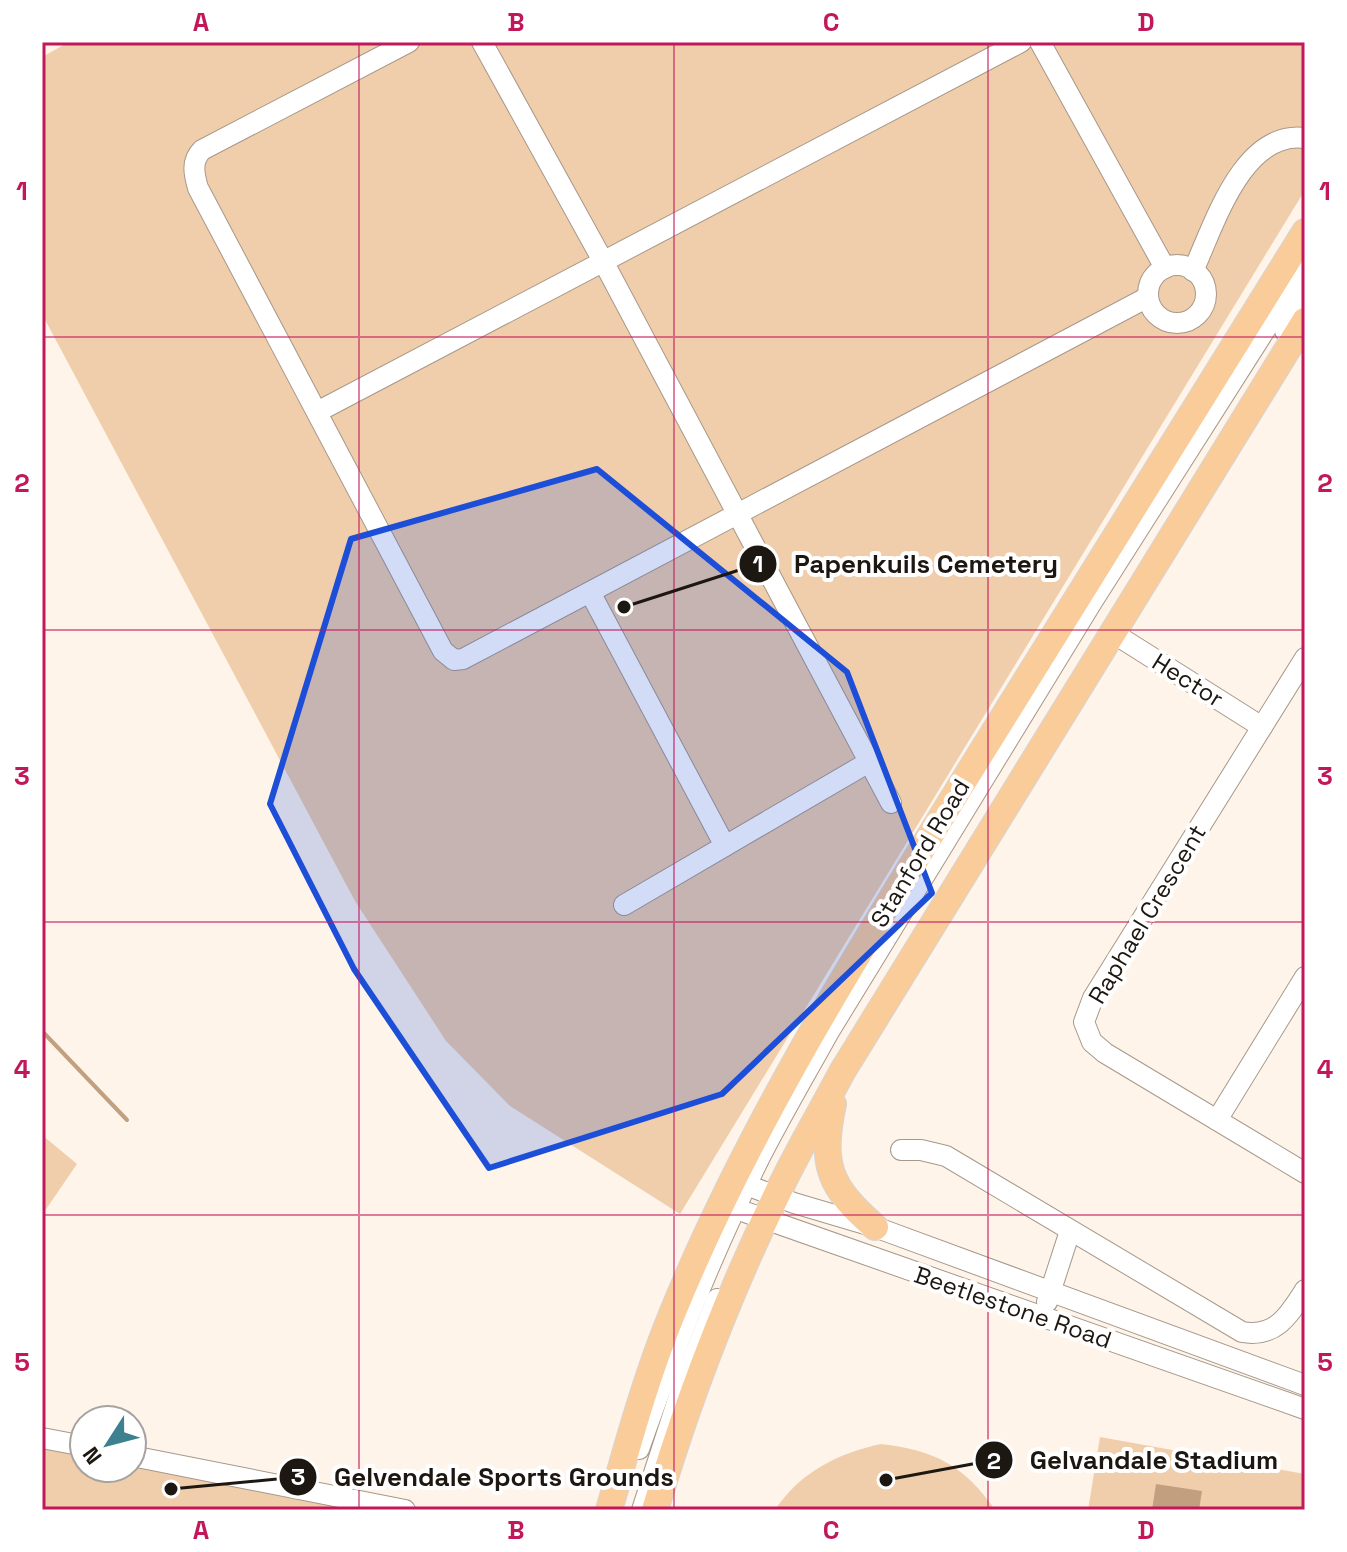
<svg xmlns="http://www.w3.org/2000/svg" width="1347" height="1552" font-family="'Space Grotesk',sans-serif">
	<rect width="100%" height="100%" fill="#fef4ea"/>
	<g fill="#f0ceab">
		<polygon points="69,42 1305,42 1305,190 680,1214 510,1106 446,1041 355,901 42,314 42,57"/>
		<polygon points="42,1135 77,1164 42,1215"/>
		<polygon points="1100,1437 1305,1474 1305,1510 1088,1510"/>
		<polygon points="42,1438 84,1446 84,1468 132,1468 132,1456 405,1510 42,1510"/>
		<path d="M881 1444C934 1450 964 1465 995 1510H775C799 1473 838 1453 881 1444Z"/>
	</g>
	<polygon fill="#c2a07f" points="1156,1484 1202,1491 1199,1510 1152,1510"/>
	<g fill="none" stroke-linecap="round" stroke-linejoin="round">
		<polyline stroke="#c2a07f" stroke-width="4" points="42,1031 127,1120"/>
		<g stroke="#a79889" stroke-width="22">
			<g id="minor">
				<path d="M409 42 202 150C191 161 194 174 198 188L443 651 454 660 463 659 1148 297"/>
				<polyline points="482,42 603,261 891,803"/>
				<polyline points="1040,42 1165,268"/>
				<circle cx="1177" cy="294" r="29"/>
				<path d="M1193 271C1214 226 1242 130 1305 138"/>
				<polyline points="1285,331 1305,299"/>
				<polyline points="317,412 1021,42"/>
				<polyline points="591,594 725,846"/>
				<polyline points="1113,633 1262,727"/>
				<polyline points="1305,658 1093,998 1084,1022 1092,1042 1105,1053 1305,1173"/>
				<polyline points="624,905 869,762"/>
				<polyline points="1217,1120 1305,977"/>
				<path d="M901 1150H921L946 1156 1242 1332C1276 1338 1289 1315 1305 1290"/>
				<polyline points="736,1181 794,1203 875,1227 1305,1385"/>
				<polyline points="725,1205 1305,1409"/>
				<polyline points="1047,1302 1070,1231"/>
				<polyline points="42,1438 84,1446"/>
				<path d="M639 1449C673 1352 711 1256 756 1165 779 1119 805 1075 830 1030L1092 602 1305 267"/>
				<polyline points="132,1456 405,1510"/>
				<polyline points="642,1510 683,1384 717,1299"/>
			</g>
		</g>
		<g stroke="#d6d5d4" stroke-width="28">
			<g id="major">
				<path d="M833 1104C820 1165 829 1187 875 1227"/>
				<path d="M609 1510C628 1444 646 1377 672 1314 750 1123 860 950 968 774 1080 593 1193 413 1305 232"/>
				<path d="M655 1510C688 1399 730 1290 781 1186 800 1147 822 1110 842 1072L1305 321"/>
			</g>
		</g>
		<use href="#minor" stroke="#fff" stroke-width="20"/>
		<use href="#major" stroke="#facc99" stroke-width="26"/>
	</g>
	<path fill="#1d4ed8" fill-opacity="0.2" stroke="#1d4ed8" stroke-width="6" stroke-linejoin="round" d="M597 469 847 672 932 893 722 1094 489 1168 354 969 270 804 351 539Z"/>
	<path fill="none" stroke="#c2185b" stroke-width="2" stroke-opacity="0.55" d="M359 42V1510M674 42V1510M988 42V1510M42 337H1305M42 630H1305M42 922H1305M42 1215H1305"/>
	<g text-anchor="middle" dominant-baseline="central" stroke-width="8" stroke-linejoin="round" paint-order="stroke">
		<g font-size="24" fill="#1d1711" stroke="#fff">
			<text transform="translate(1188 680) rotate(32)">Hector</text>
			<text transform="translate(920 853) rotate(-59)">Stanford Road</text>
			<text transform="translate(1147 914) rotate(-59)">Raphael Crescent</text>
			<text transform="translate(1013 1307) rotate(19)">Beetlestone Road</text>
		</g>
	</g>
	<path fill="none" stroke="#1d1711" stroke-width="3" d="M624 607L758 564M886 1480L994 1460M171 1489L298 1477"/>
	<g fill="#1d1711" stroke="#fff" stroke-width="3">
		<circle cx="624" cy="607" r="8"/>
		<circle cx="886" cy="1480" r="8"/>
		<circle cx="171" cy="1489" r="8"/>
		<circle cx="758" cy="564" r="20"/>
		<circle cx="994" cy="1460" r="20"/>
		<circle cx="298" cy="1477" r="20"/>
	</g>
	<g font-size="24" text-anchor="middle" font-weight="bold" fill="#fff">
		<text x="758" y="572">1</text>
		<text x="994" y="1469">2</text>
		<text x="298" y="1485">3</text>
	</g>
	<g font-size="26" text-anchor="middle" font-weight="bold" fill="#1d1711" stroke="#fff" stroke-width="8" stroke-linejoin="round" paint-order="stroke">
		<text x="926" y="573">Papenkuils Cemetery</text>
		<text x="1154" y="1469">Gelvandale Stadium</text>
		<text x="504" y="1486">Gelvendale Sports Grounds</text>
	</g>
	<rect width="1347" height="1552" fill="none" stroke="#ffffff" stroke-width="88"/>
	<g transform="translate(108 1444) rotate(234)"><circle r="38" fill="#ffffff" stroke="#a5a2a0" stroke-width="2"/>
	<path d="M0-6L14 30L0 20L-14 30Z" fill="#3d8090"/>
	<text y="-12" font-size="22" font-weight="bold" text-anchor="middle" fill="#1d1711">N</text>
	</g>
	<rect x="44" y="44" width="1259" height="1464" fill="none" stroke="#c2185b" stroke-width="3"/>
	<g font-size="26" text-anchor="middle" font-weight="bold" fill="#c2185b">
		<text x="201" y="31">A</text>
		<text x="516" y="31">B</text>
		<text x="831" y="31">C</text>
		<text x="1146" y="31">D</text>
		<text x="22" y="200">1</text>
		<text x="1325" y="200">1</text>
		<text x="22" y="492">2</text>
		<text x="1325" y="492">2</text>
		<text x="22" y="785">3</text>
		<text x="1325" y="785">3</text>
		<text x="22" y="1078">4</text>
		<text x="1325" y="1078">4</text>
		<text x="22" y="1371">5</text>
		<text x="1325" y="1371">5</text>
		<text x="201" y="1539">A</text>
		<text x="516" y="1539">B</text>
		<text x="831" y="1539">C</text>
		<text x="1146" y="1539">D</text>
	</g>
</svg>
